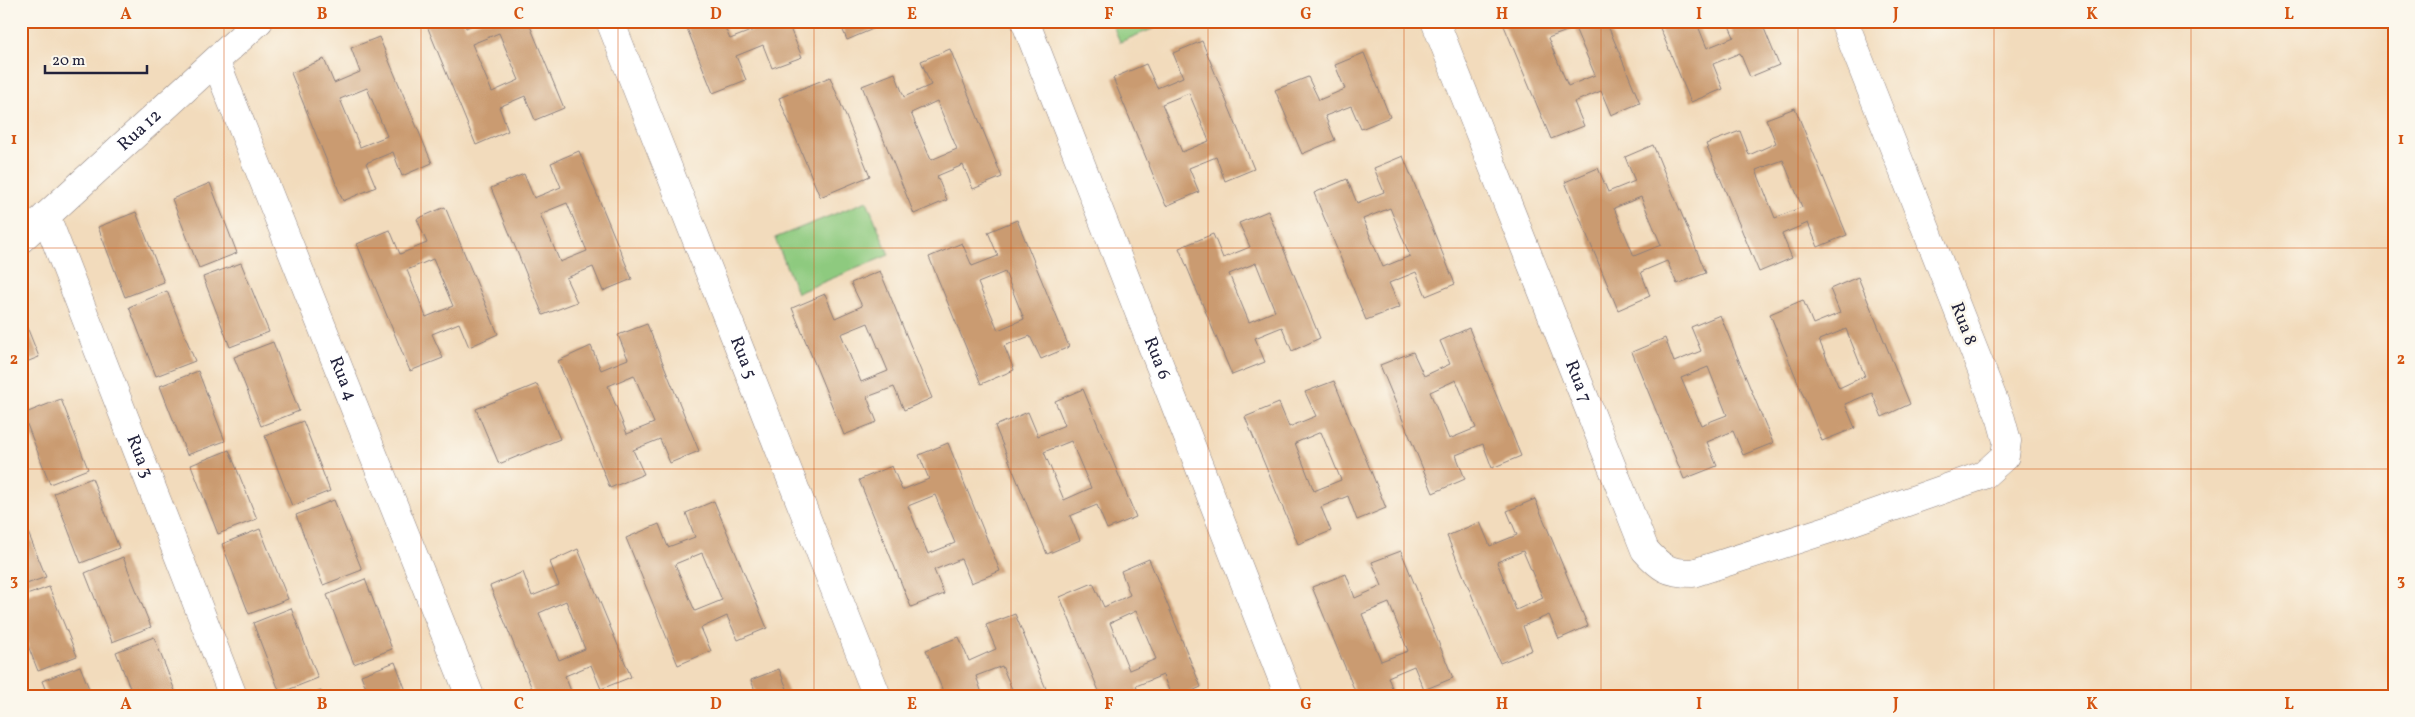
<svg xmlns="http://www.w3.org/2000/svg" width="2415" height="717" font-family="Vollkorn,serif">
	<rect width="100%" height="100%" fill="#fbf7ec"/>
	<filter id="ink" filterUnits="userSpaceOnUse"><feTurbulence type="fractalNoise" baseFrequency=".02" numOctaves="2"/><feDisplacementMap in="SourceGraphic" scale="10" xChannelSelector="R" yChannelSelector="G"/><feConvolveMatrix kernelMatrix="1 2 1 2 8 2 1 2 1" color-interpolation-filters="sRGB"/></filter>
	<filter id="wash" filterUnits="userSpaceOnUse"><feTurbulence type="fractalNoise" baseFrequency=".0096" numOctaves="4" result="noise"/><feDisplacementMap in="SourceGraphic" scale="20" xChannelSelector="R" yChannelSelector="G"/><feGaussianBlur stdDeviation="1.12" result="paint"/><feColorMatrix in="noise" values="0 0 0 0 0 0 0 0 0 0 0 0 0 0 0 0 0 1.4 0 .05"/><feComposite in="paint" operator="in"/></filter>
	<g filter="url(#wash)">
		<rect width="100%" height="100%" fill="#f2dbbc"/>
		<g fill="#8eca7f" stroke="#58765d">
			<polygon points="1111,21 1172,21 1120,42"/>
			<polygon points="867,201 889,255 797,293 775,238"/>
		</g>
		<g id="blocks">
			<g fill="#ca9b71" fill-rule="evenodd">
				<path d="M425 21H463L466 28 481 21H528L564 108 535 120 525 96 499 107 508 131 476 145ZM499 33 519 80 492 92 472 44Z"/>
				<polygon points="684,21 722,21 730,39 756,29 753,21 787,21 802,57 772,68 763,45 736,56 746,80 713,93"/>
				<polygon points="839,21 878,21 880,26 847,40"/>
				<path d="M1502 21H1606L1640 103 1611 115 1601 91 1574 102 1584 126 1551 139ZM1575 28 1595 75 1568 86 1548 38Z"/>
				<polygon points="1657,21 1696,21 1707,48 1734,37 1727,21 1761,21 1779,65 1750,77 1740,53 1713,64 1723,89 1691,102"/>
				<path d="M379 37 432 163 402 176 393 152 366 163 376 187 343 201 291 73 324 59 334 83 360 72 351 48ZM367 88 387 136 360 147 340 99Z"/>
				<path d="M1202 41 1254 169 1225 181 1216 157 1189 168 1199 192 1166 206 1113 78 1146 64 1157 88 1183 77 1173 53ZM1189 93 1209 141 1182 152 1162 104Z"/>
				<path d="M950 49 1002 177 973 189 963 165 937 176 947 200 914 214 862 86 895 73 904 97 931 85 921 61ZM937 101 957 149 931 160 911 113Z"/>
				<polygon points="1364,53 1390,117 1361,129 1351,106 1325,116 1335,140 1302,154 1275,90 1308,77 1319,100 1345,89 1335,65"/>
				<polygon points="830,77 870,176 820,197 779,98"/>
				<path d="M1795 108 1847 235 1818 247 1808 223 1782 234 1792 258 1759 272 1706 144 1740 131 1749 155 1776 143 1766 119ZM1783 160 1802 207 1775 218 1756 170Z"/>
				<path d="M1653 145 1706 273 1677 284 1667 261 1641 272 1650 296 1618 310 1565 182 1598 168 1608 192 1635 181 1625 157ZM1641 197 1661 245 1634 256 1614 208Z"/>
				<path d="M579 151 632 279 603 291 593 267 566 278 577 302 543 315 491 188 524 174 534 198 561 187 551 163ZM567 203 587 251 560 262 540 214Z"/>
				<path d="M1403 156 1455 284 1426 296 1416 272 1389 283 1400 307 1366 320 1314 193 1347 179 1357 203 1384 192 1374 168ZM1390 208 1410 256 1383 267 1363 219Z"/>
				<polygon points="210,183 237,253 199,268 172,199"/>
				<path d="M445 207 498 334 469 347 459 323 432 334 443 358 410 371 357 244 390 230 400 254 427 243 417 219ZM433 259 453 306 426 317 407 270Z"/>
				<path d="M1268 211 1320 338 1292 351 1282 327 1255 338 1265 362 1232 375 1179 248 1213 234 1223 258 1250 247 1239 223ZM1256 263 1275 311 1249 322 1229 274Z"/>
				<polygon points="136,212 164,282 125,297 98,227"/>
				<path d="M1017 220 1069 347 1041 359 1030 336 1004 346 1014 370 981 384 929 257 962 243 972 266 998 256 988 232ZM1005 272 1024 319 998 330 978 283Z"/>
				<polygon points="241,263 269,332 230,347 203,277"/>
				<path d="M880 271 932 398 904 410 894 387 867 397 877 422 844 435 792 308 825 294 835 318 862 306 851 283ZM868 323 888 371 861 382 841 334Z"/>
				<path d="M1858 277 1910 404 1882 417 1872 393 1845 404 1855 428 1822 441 1770 314 1803 300 1813 324 1840 313 1830 289ZM1846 329 1865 376 1839 388 1819 340Z"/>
				<polygon points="167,291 195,361 156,376 129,307"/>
				<polygon points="21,312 39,357 21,364"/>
				<path d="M1720 315 1773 443 1743 455 1733 431 1707 442 1717 466 1684 479 1632 352 1665 338 1674 362 1701 351 1691 327ZM1708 367 1727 415 1701 425 1681 378Z"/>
				<path d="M647 324 699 451 670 463 660 439 633 450 644 474 610 488 558 361 591 346 601 370 628 359 618 335ZM634 375 654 423 627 434 608 386Z"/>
				<path d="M1469 328 1521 456 1492 468 1483 444 1456 455 1465 479 1433 493 1380 365 1413 352 1424 376 1450 364 1440 341ZM1456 380 1476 428 1449 439 1430 392Z"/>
				<polygon points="273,342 299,411 261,426 234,357"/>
				<polygon points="198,371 225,441 187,455 160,386"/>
				<path d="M1334 381 1386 508 1357 520 1348 496 1321 507 1331 531 1298 544 1245 417 1279 403 1289 427 1316 416 1305 392ZM1321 432 1341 480 1314 491 1295 443Z"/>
				<polygon points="537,384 560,439 499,464 476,409"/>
				<path d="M1083 389 1136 517 1107 529 1097 505 1070 516 1080 540 1047 554 995 426 1028 412 1038 436 1065 425 1055 401ZM1071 441 1091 488 1064 500 1044 452Z"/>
				<polygon points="61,399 88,469 50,484 23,414"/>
				<polygon points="303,421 330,491 292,506 265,436"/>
				<path d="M948 443 1000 571 971 583 961 559 934 570 944 594 911 607 859 480 892 466 902 490 929 479 919 455ZM935 495 955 543 928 554 908 506Z"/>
				<polygon points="229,450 257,519 218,534 191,465"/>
				<polygon points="92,478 119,548 81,563 54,493"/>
				<path d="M1535 499 1588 626 1559 639 1549 615 1523 626 1532 650 1500 663 1447 536 1480 522 1490 546 1517 535 1507 511ZM1523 551 1543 598 1516 610 1497 562Z"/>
				<polygon points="334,500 362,570 323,585 296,515"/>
				<path d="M714 501 767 628 738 640 727 616 701 628 711 651 678 665 626 538 659 524 668 547 695 537 686 513ZM702 553 722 600 695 611 675 564Z"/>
				<polygon points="21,515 46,577 21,586"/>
				<polygon points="260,529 288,599 249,614 222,544"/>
				<path d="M578 549 631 677 601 689 591 665 565 676 573 696H535L490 586 523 572 532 596 559 585 550 562ZM566 601 585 649 559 660 539 613Z"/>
				<path d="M1401 551 1453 678 1424 690 1414 666 1388 677 1395 696H1357L1312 587 1346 574 1355 598 1382 586 1372 562ZM1389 603 1408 651 1381 661 1362 614Z"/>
				<polygon points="123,557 151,627 112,642 85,573"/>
				<path d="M1149 559 1201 687 1181 696H1171L1163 675 1136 686 1140 696H1101L1060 597 1093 583 1104 607 1130 595 1121 571ZM1136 611 1156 659 1129 670 1110 623Z"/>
				<polygon points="365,579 392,649 354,664 327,595"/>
				<polygon points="49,587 77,656 38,671 21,628 21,597"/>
				<polygon points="291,608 318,678 280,693 253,623"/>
				<polygon points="1015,614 1049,696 1015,696 1002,666 976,676 983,696 945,696 926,650 959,637 969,661 996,649 986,625"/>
				<polygon points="154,637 177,696 133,696 116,652"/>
				<polygon points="395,662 408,696 369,696 361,675"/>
				<polygon points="80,666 92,696 48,696 42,681"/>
				<polygon points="779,669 790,696 757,696 751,680"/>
				<polygon points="321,691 323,696 309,696"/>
				<polygon points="724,692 726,696 714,696"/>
			</g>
		</g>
	</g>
	<g filter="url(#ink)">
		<use href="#blocks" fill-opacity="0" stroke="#8a7e7c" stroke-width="1"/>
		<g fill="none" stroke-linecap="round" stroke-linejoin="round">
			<g stroke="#8a7e7c" stroke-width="29">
				<g id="minor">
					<path id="s1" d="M610 21 877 696"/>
					<path id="s2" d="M1025 21 1289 696"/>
					<path id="s3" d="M1435 21 1645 550C1661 568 1668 573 1693 573L1836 527 1984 475 2005 456 2007 441 2001 419 1844 21"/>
					<path id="s4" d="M216 62 470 696"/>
					<path id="s5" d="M46 216 233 696"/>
					<path id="s6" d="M21 239 259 21"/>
				</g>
			</g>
			<use href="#minor" stroke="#fff" stroke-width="28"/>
		</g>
	</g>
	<path fill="none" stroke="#d45411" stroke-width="1" stroke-opacity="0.55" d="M224 21V696M421 21V696M618 21V696M814 21V696M1011 21V696M1208 21V696M1404 21V696M1601 21V696M1798 21V696M1994 21V696M2191 21V696M21 248H2394M21 469H2394"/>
	<g text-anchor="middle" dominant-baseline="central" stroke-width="5" stroke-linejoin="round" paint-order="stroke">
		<g font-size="18" fill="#22223b" stroke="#fbf7ec">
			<text stroke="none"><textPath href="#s6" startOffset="161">Rua 12</textPath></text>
			<text transform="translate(1963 324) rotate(69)">Rua 8</text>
			<text stroke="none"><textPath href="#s1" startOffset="362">Rua 5</textPath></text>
			<text stroke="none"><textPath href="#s2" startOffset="362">Rua 6</textPath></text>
			<text stroke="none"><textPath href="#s4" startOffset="341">Rua 4</textPath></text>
			<text stroke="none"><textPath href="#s3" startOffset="388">Rua 7</textPath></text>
			<text stroke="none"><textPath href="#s5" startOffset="258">Rua 3</textPath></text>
		</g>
	</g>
	<rect width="2415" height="717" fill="none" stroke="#fbf7ec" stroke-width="55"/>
	<path d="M45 65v8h102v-8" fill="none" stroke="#22223b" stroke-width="2.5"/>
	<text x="52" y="65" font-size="15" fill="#22223b" stroke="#fbf7ec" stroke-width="4" paint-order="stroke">20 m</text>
	<rect x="28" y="28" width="2360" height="662" fill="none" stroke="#d45411" stroke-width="2"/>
	<g font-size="16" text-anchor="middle" font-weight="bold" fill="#d45411">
		<text x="126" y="19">A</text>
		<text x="322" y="19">B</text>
		<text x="519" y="19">C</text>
		<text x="716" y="19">D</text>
		<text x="912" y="19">E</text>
		<text x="1109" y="19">F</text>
		<text x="1306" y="19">G</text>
		<text x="1502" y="19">H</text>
		<text x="1699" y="19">I</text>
		<text x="1896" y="19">J</text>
		<text x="2092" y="19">K</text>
		<text x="2289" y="19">L</text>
		<text x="14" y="144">1</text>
		<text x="2401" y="144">1</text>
		<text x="14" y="364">2</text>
		<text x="2401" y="364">2</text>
		<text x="14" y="585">3</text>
		<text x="2401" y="585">3</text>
		<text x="126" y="709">A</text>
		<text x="322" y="709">B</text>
		<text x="519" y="709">C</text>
		<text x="716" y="709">D</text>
		<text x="912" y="709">E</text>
		<text x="1109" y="709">F</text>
		<text x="1306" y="709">G</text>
		<text x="1502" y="709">H</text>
		<text x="1699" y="709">I</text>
		<text x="1896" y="709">J</text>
		<text x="2092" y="709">K</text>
		<text x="2289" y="709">L</text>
	</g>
</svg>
